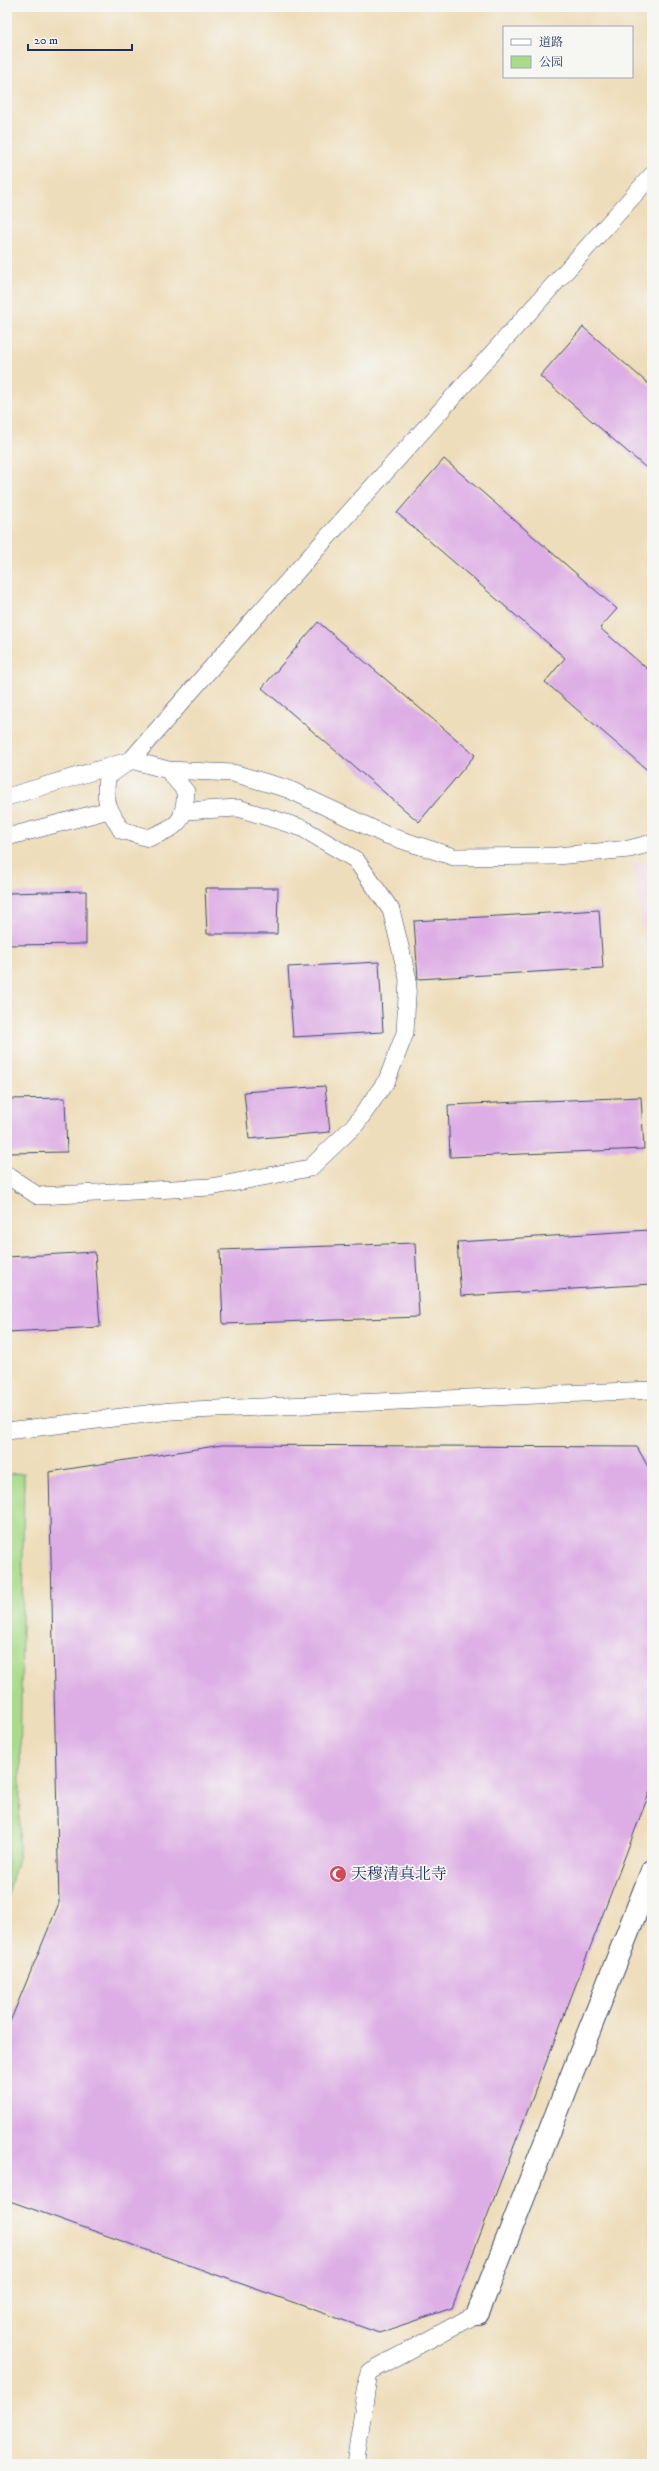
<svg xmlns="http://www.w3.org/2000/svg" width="659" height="2471" font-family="'IM FELL DW Pica','Noto Serif SC',serif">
	<rect width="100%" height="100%" fill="#f6f6f2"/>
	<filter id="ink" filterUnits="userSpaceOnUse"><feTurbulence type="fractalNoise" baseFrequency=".025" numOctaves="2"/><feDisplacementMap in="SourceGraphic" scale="8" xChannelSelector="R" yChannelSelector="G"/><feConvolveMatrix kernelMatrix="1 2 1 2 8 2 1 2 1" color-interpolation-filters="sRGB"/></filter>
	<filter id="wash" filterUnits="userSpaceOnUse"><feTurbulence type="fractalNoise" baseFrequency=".012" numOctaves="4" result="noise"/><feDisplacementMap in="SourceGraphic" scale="16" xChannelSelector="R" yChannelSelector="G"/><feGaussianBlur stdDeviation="0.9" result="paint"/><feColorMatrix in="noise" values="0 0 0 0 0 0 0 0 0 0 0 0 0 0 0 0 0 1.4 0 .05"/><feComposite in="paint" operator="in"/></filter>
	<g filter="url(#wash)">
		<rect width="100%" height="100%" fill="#eeddba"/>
		<polygon fill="#f2cfe1" points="652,862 652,988 633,865"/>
		<polygon fill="#a9db8a" stroke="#628574" points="24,1473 19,1854 7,1898 7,1474"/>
		<g id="blocks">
			<g fill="#ddade5">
				<polygon points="583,327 652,387 652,473 540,376"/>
				<polygon points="444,459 617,609 600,628 652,673 652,774 545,682 565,658 397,513"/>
				<polygon points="318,622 475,755 419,822 262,688"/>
				<polygon points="205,888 278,888 277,934 207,934"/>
				<polygon points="86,891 86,944 7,945 7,893"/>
				<polygon points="652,896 652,916 651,916 648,897"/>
				<polygon points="599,910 603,968 418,979 414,921"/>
				<polygon points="379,962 383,1032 293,1037 288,967"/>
				<polygon points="7,1010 11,1054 7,1055"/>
				<polygon points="325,1086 330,1132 249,1139 244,1092"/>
				<polygon points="641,1097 644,1149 450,1157 448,1105"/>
				<polygon points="65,1098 67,1152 7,1153 7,1099"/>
				<polygon points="649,1230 652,1284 461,1296 457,1242"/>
				<polygon points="415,1243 419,1317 223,1324 220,1250"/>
				<polygon points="95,1252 100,1327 7,1332 7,1257"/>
				<polygon points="222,1445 637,1447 652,1474 652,1786 452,2308 379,2333 7,2200 7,2029 59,1903 49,1472"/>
			</g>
		</g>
	</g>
	<g filter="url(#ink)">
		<use href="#blocks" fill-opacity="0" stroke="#3b496c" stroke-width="1"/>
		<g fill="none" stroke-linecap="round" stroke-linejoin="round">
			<g stroke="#3b496c" stroke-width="18">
				<g id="service">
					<path d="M168 770 186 792C183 826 178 825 149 838L121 830C108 807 104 803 107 777L131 760 168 770 233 773 288 789 386 835 454 857 557 856 629 849 652 843"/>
					<polyline points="7,797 131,760 254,619 652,175"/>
					<polyline points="7,837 109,810"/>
					<polyline points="7,1175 38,1196 211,1187 310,1168 356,1124 387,1080 405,1033 408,979 391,910 356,860 302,828 238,808 184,811"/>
					<polyline points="7,1431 171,1411 652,1390"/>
					<polyline points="355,2464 369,2372 478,2313"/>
				</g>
			</g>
			<g stroke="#3b496c" stroke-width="24">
				<polyline id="minor" points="478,2313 652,1871"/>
			</g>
			<use href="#service" stroke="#fff" stroke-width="17"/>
			<use href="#minor" stroke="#fff" stroke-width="22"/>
		</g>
	</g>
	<defs>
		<g id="mosque-disc" transform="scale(0.9)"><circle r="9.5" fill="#d1495b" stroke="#f6f6f2"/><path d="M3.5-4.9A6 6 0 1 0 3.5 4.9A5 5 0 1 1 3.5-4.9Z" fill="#fff"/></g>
	</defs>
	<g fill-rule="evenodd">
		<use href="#mosque-disc" x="338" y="1874"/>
	</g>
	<g text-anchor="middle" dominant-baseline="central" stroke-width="3.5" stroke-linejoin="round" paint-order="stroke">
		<g font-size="16" fill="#1b2f5e" stroke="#f6f6f2" text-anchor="start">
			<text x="351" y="1874">天穆清真北寺</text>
		</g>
	</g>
	<rect width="659" height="2471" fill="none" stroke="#f6f6f2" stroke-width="24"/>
	<rect x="503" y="26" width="130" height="52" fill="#f6f6f2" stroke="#9ea6b7"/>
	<rect x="511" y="39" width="20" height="6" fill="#ffffff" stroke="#9ea6b7"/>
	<text x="539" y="46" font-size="12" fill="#1b2f5e">道路</text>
	<rect x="511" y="56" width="20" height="12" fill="#a9db8a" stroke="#9ea6b7"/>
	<text x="539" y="66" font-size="12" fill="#1b2f5e">公园</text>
	<path d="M28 44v6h104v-6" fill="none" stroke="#1b2f5e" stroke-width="2"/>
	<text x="34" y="44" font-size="12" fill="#1b2f5e" stroke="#f6f6f2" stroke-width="3" paint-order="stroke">20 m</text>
</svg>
